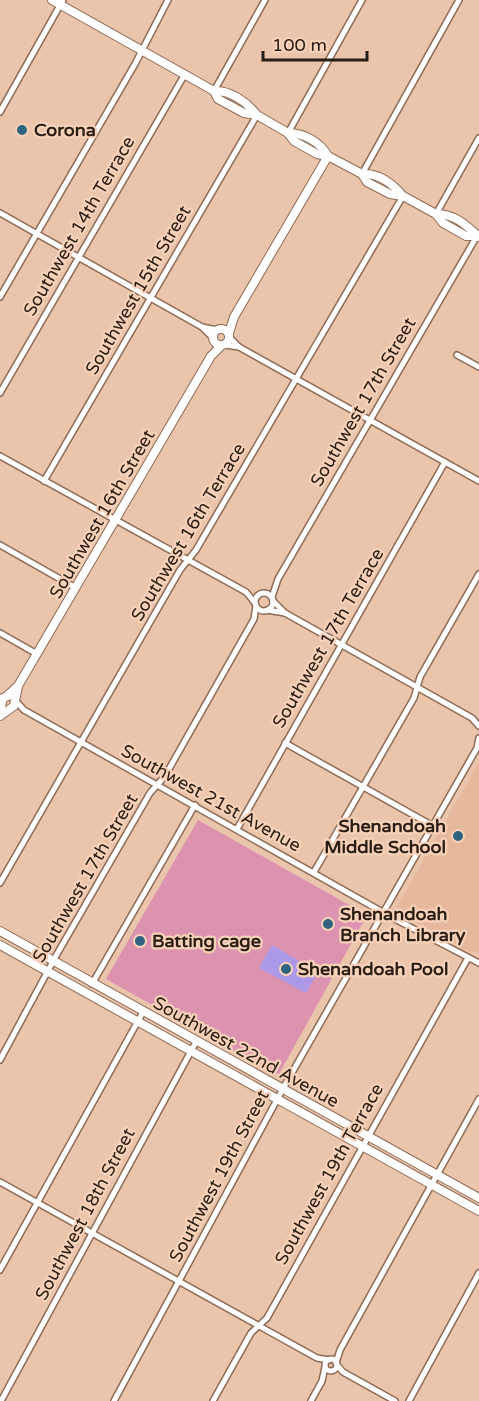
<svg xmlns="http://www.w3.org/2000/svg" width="479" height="1401" font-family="'Varela Round',sans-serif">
	<rect width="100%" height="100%" fill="#eac4ab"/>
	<polygon fill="#e6b99c" points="479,762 479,953 466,950 395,910"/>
	<polygon fill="#dc93b0" points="198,820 367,915 279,1074 272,1072 106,979"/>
	<polygon fill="#ac99e9" points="272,945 318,972 306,993 259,968"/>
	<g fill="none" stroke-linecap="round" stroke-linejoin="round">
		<g stroke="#8e6b55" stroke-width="8">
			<g id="street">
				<polyline points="214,91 265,0"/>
				<polyline points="0,112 63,0"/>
				<polyline points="288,133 362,0"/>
				<polyline points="362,174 459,0"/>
				<polyline points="0,213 202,327 213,338"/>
				<polyline points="436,214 479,138"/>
				<polyline points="0,297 135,64 168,0"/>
				<polyline points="202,327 217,330"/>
				<polyline points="229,337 239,347"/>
				<polyline points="225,345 239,347 479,481"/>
				<polyline points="457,355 479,367"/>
				<polyline points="0,393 185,74"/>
				<polyline points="0,456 246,592 255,603"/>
				<polyline points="44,481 257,115"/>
				<polyline points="0,545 76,588"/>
				<circle cx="264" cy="602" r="9"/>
				<polyline points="272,597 278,579 477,236"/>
				<polyline points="273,601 285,613 472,718 479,726"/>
				<polyline points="267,610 285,613"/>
				<polyline points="0,633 37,654"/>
				<polyline points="15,700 24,710 393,918 479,963"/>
				<polyline points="285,743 433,826"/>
				<polyline points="237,829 445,462"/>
				<polyline points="314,872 414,698 420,677 479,574"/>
				<polyline points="0,883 180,570 196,550 403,196"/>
				<polyline points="92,984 195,805"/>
				<polyline points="0,1060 57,954 150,793 165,776 254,619 256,606"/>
				<polyline points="0,1182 317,1358 329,1360"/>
				<polyline points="0,1270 143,1012"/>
				<circle cx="331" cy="1365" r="6"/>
				<polyline points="336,1363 340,1350 479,1099"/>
				<polyline points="337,1365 343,1372 395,1401"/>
				<polyline points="1,1401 196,1042"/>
				<polyline points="114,1401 285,1085 477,748 479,738"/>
				<polyline points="213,1401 251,1333 267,1318 468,958"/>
				<polyline points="311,1401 322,1381 325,1367"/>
				<polyline points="409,1401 479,1273"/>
			</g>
		</g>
		<g stroke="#8e6b55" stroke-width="10">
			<g id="secondary">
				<polyline points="52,0 214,91 218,99 244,113 257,115 288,133 294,141 317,154 328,156 362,174 367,182 390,194 403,196 436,214 443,223 466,236 477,236"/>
				<path d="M214 91C230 90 247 102 257 115"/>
				<path d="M288 133C304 133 320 142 328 156"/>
				<path d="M362 174C379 173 393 184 403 196"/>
				<path d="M436 214C455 214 466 225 479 237"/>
				<circle cx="221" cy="337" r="8"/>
				<polyline points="229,333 234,317 328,156"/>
				<polyline points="8,695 18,686 211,356 221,346"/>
				<polyline points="0,711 3,698 11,695"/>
				<polyline points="0,716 14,706 18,686"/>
				<polyline points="0,931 479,1198"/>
				<polyline points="0,945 479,1211"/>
			</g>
		</g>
		<use href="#street" stroke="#fff" stroke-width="5"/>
		<use href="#secondary" stroke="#fff" stroke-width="8"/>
	</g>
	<g fill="#2f637f" stroke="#f7d1b8" stroke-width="2">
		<circle cx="22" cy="130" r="6"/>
		<circle cx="458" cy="836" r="6"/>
		<circle cx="328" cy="924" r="6"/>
		<circle cx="140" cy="941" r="6"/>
		<circle cx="286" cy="969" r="6"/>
	</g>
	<g text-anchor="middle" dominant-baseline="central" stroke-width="4.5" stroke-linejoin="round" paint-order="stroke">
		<g font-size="18" font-weight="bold" fill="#2a1d13" stroke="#f7d1b8" text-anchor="start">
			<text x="34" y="130">Corona</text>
			<text x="446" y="826" text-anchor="end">Shenandoah<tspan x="446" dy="21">Middle School</tspan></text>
			<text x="340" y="914">Shenandoah<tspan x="340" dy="21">Branch Library</tspan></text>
			<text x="152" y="941">Batting cage</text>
			<text x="298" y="969">Shenandoah Pool</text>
		</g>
		<g font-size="18" fill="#2a1d13" stroke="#f7d1b8">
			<text transform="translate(79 226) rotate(-60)">Southwest 14th Terrace</text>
			<text transform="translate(138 290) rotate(-60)">Southwest 15th Street</text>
			<text transform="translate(363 402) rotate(-60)">Southwest 17th Street</text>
			<text transform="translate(102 514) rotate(-60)">Southwest 16th Street</text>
			<text transform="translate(188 532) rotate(-59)">Southwest 16th Terrace</text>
			<text transform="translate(328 638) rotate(-60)">Southwest 17th Terrace</text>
			<text transform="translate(211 798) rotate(29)">Southwest 21st Avenue</text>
			<text transform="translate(85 878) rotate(-60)">Southwest 17th Street</text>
			<text transform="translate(246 1052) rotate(29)">Southwest 22nd Avenue</text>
			<text transform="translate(329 1174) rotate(-61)">Southwest 19th Terrace</text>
			<text transform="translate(219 1176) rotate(-62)">Southwest 19th Street</text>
			<text transform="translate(85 1214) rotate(-62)">Southwest 18th Street</text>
		</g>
	</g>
	<path d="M263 51v9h104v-9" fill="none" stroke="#2a1d13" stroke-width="3"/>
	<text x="272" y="51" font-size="18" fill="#2a1d13" stroke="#f7d1b8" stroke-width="4.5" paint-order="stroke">100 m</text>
</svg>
